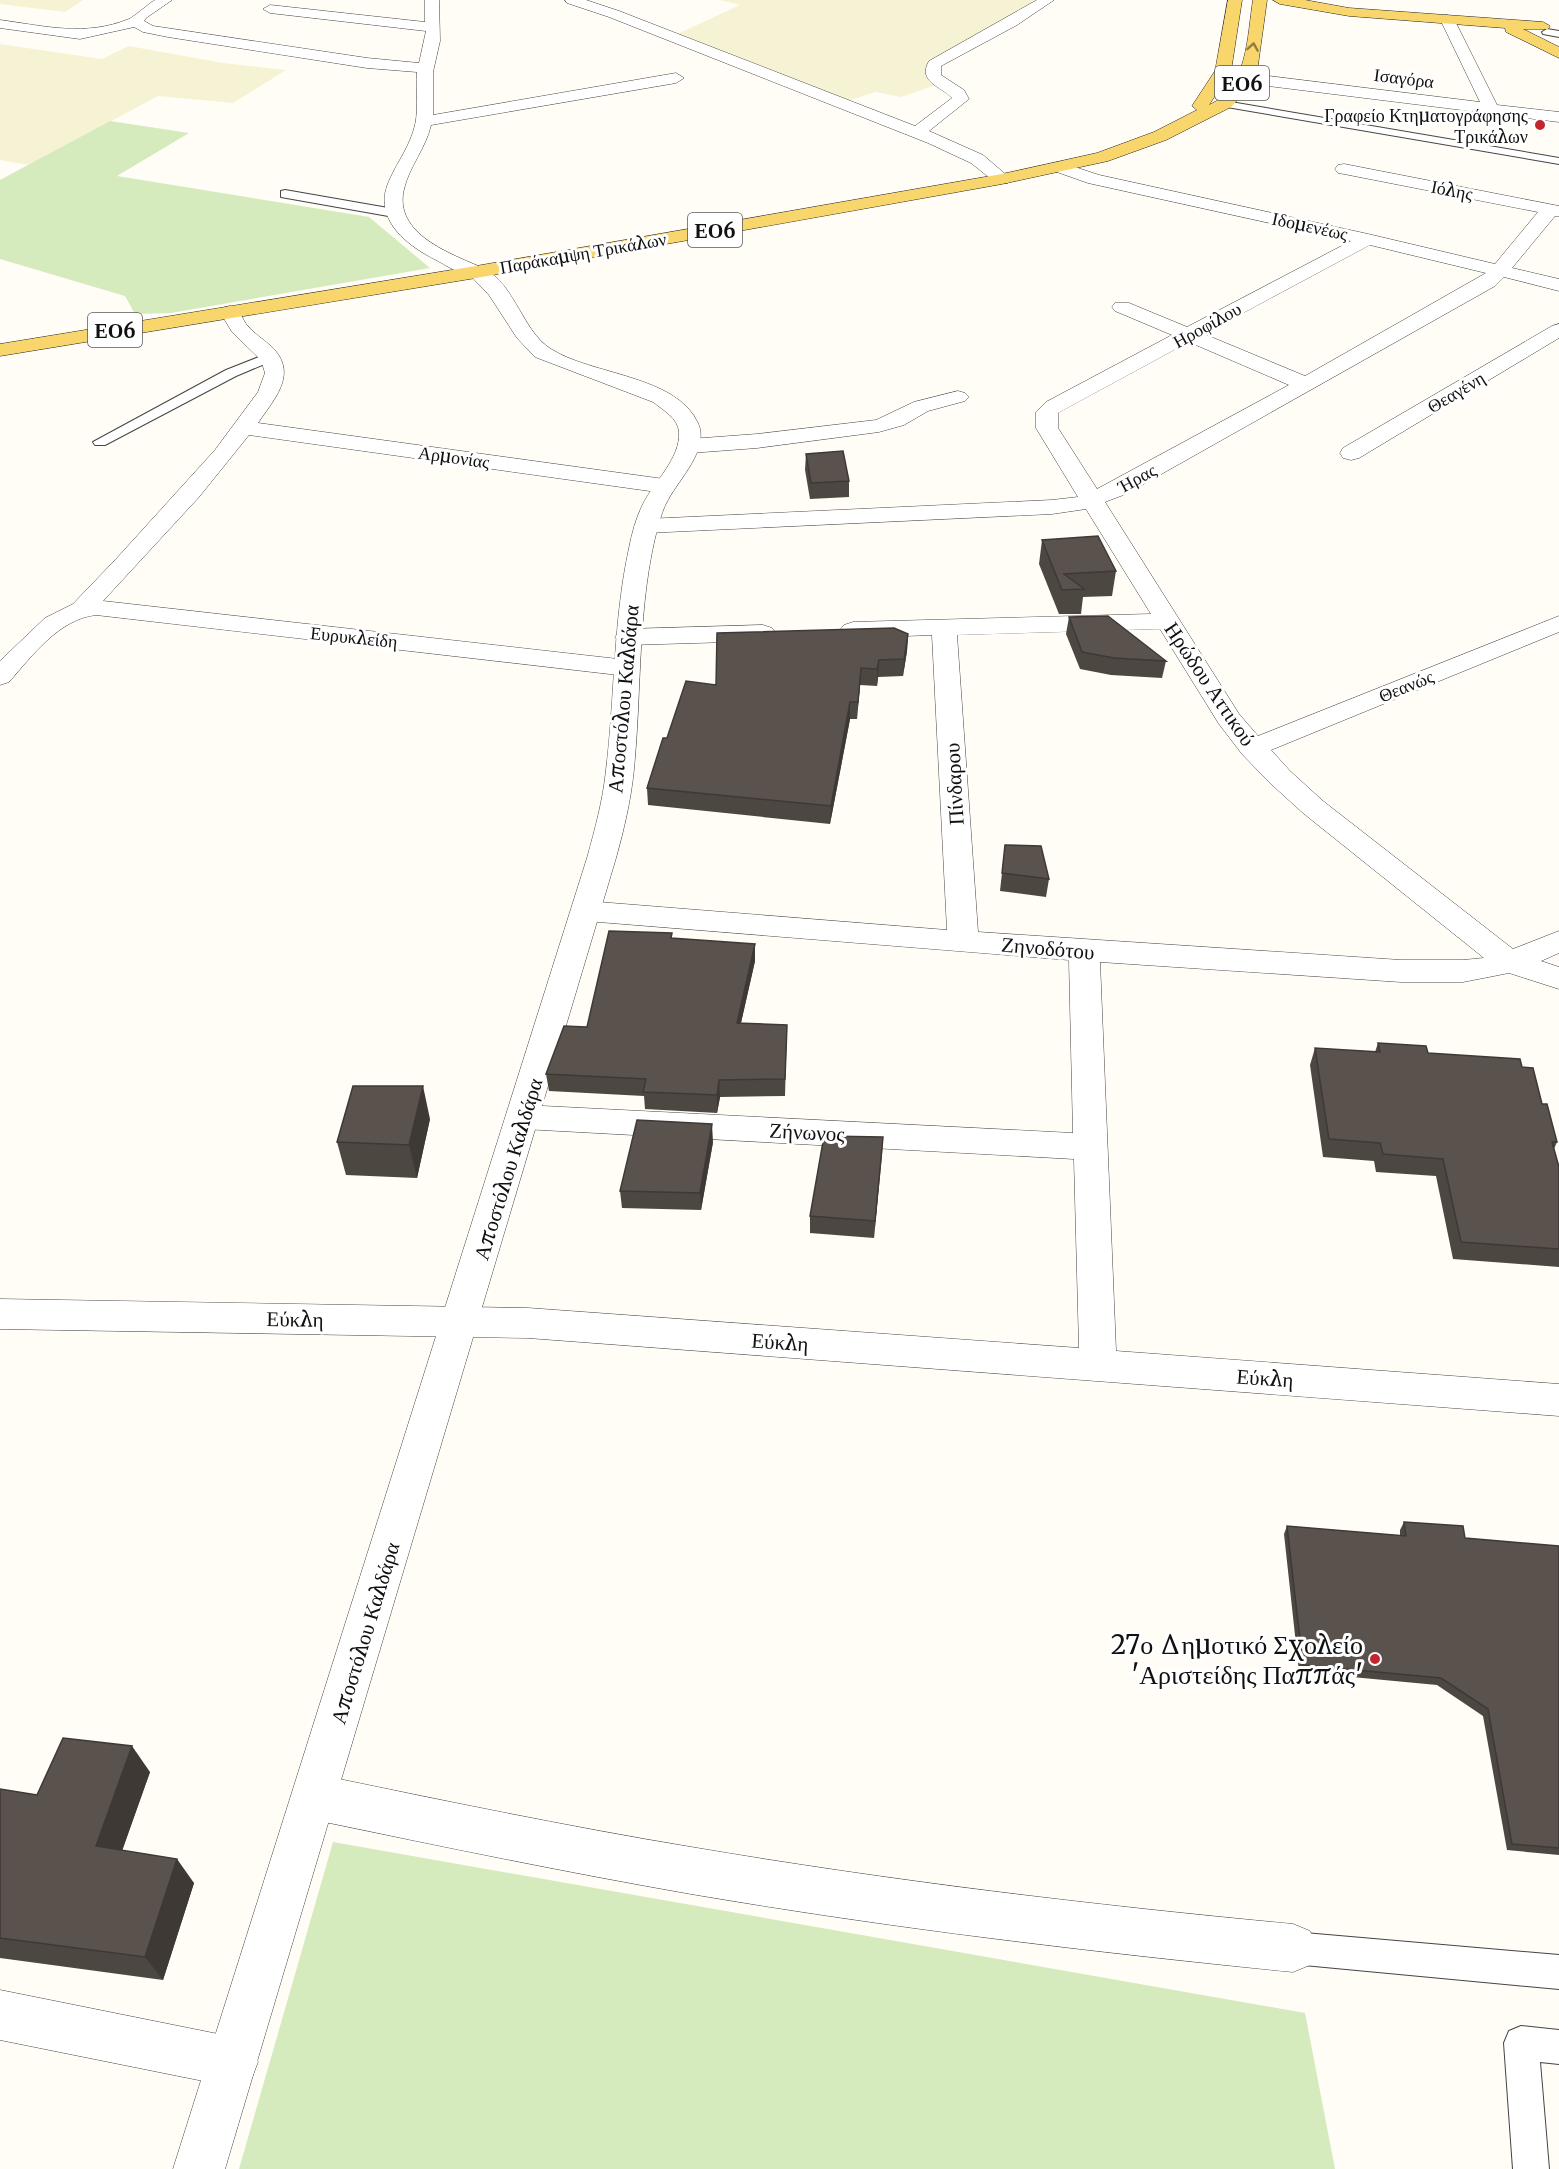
<svg xmlns="http://www.w3.org/2000/svg" width="1559" height="2169" font-family="Merriweather,serif">
	<rect width="100%" height="100%" fill="#fffdf5"/>
	<g fill="#f6f3d4">
		<polygon points="0,0 83,0 65,12 0,4"/>
		<polygon points="720,0 1033,0 1034,3 929,62 926,73 936,85 901,97 876,92 846,101 677,34 740,5"/>
		<polygon points="0,44 102,59 129,46 223,63 286,70 233,103 158,96 29,165 0,160"/>
	</g>
	<g fill="#d5ebbd">
		<polygon points="110,121 189,133 117,176 369,217 430,268 171,313 135,314 125,296 0,259 0,180"/>
		<polygon points="333,1842 1305,2013 1335,2169 239,2169"/>
	</g>
	<g fill="none" stroke-linecap="round" stroke-linejoin="round">
		<g stroke="#444" stroke-width="2">
			<g id="service">
				<polygon points="1547,29 1559,31 1559,37 1543,34 1542,32"/>
				<polygon points="1225,101 1559,158 1559,164 1221,106 1221,102"/>
				<polygon points="285,190 394,209 400,213 394,217 281,197 281,191"/>
				<polygon points="269,353 274,354 276,357 274,360 236,376 105,445 95,445 93,442 226,370"/>
				<polygon points="1293,1932 1559,1955 1559,1989 1293,1964 1281,1960 1277,1948 1281,1936"/>
				<polygon points="1521,2026 1559,2030 1559,2064 1540,2062 1549,2169 1513,2169 1504,2043 1509,2031"/>
			</g>
		</g>
		<g stroke="#444" stroke-width="1">
			<g id="minor">
				<path d="M155 0H172L146 18 144 21 153 26 367 58 419 63 426 31 270 13 263 9 270 5 425 22V0H439L440 41 433 72V115L676 73 684 78 676 83 431 125C426 148 409 167 404 189 393 234 451 254 483 268L485 272 483 276C468 280 449 267 436 260 408 246 375 221 387 186 394 167 407 151 413 132 420 113 415 92 417 72L367 68 168 37 143 32 134 27 80 39 0 28V20C45 26 85 37 129 19 134 17 148 4 155 0Z"/>
				<path d="M565 0H586L619 11 915 126 952 98C941 86 917 82 929 61L1037 0H1054L1017 25 941 66V75L964 90 969 99 929 131 983 155 1011 179 1008 183H996L971 163 928 143 609 17 567 3Z"/>
				<polygon points="1447,15 1454,19 1497,105 1559,112 1559,122 1244,83 1236,78 1244,73 1480,102 1440,19"/>
				<path d="M1060 162 1099 175 1368 234 1495 264 1538 212 1344 174 1338 173 1335 169 1338 165 1344 164 1559 206V216H1555L1512 268 1559 279V291L1504 277 1495 286 1126 494 1105 502 1239 714 1258 736 1559 616V632L1271 750 1290 771 1323 801 1513 949 1559 931V953L1541 961 1559 967V989L1509 973 1463 982H1401L1100 962 1116 1351 1559 1384V1416L528 1338 0 1329V1299L528 1308 1079 1348 1074 1159 523 1129 511 1126 506 1117 511 1108 523 1105 1073 1133 1069 960 586 921 575 918 571 911 575 904 586 901 947 930 932 635 853 638 844 635 840 630 844 625 853 622 1151 614 1086 509 1052 514 646 533 638 531 634 526 638 521 646 519 1052 500 1078 497 1036 428V412L1046 402 1172 335 1115 311 1112 307 1115 303H1129L1187 327 1351 241 1088 183 1054 171 1051 167 1054 163ZM1370 245 1486 273 1305 376 1204 334ZM1189 342 1289 385 1097 489 1058 428V413ZM1160 629 1219 724 1242 754 1270 783 1303 813 1484 958 1463 960H1401L978 932 957 635Z"/>
				<path d="M230 306 237 308C240 313 243 319 246 324 253 333 263 339 271 346 299 373 275 398 258 423L664 479 672 481 675 486 672 491 664 493 249 435 199 497 103 601 627 660 636 663 640 668 636 673 627 676 96 615C59 619 32 656 9 682L0 685V661L45 618 73 604 117 558 215 450 258 392 265 373 261 360 232 332 220 312 223 308Z"/>
				<polygon points="1559,324 1559,338 1359,458 1351,460 1343,458 1340,453 1343,448 1552,326"/>
				<polygon points="958,391 965,393 969,397 965,401 928,411 904,425 879,432 757,448 690,453 682,451 679,446 682,441 690,439 757,434 876,420 914,402"/>
				<polygon points="763,625 772,628 776,633 772,638 763,641 628,645 619,642 615,637 619,632 628,629"/>
				<path d="M315 1774C440 1800 565 1826 691 1847 891 1881 1092 1905 1293 1924L1310 1931 1317 1948 1310 1965 1293 1972C1092 1952 890 1928 691 1894 565 1872 440 1846 315 1820L299 1813 292 1797 299 1781Z"/>
				<polygon points="0,1990 233,2037 251,2044 258,2062 251,2080 233,2087 0,2040"/>
			</g>
		</g>
		<g stroke="#444" stroke-width="1">
			<path id="tertiary" d="M476 266C514 276 520 330 551 349 591 375 676 375 698 423 710 449 679 479 668 500 663 508 661 517 658 526 637 605 642 688 634 769 631 800 624 829 616 858L225 2169H173L587 858C595 829 603 800 606 770 615 696 613 621 629 548 632 533 636 518 643 504 653 483 681 458 679 432 678 418 663 410 653 402L535 357 517 338 489 295 467 272 469 268Z"/>
		</g>
		<g stroke="#222" stroke-width="1">
			<g id="primary">
				<path d="M1228 0H1242L1231 71 1209 105C1248 88 1247 37 1253 0H1267L1258 65 1249 87 1231 107 1166 140 1108 161 1002 184 476 278 0 356V344L476 266 1002 174 1097 153 1154 132 1197 110 1192 106 1215 71Z"/>
				<polygon points="1273,0 1305,0 1349,8 1543,22 1550,26 1548,29 1523,29 1559,47 1559,58 1506,32 1505,28 1349,16 1280,4"/>
			</g>
		</g>
		<use href="#service" fill="#fff" fill-rule="evenodd"/>
		<use href="#minor" fill="#fff" fill-rule="evenodd"/>
		<use href="#tertiary" fill="#fff" fill-rule="evenodd"/>
		<use href="#primary" fill="#f9d66b" fill-rule="evenodd"/>
	</g>
	<g fill="#4d4742">
		<polygon points="806,454 849,481 849,497 810,499 805,470"/>
		<polygon points="1042,540 1116,571 1112,596 1083,597 1081,614 1059,614 1039,564"/>
		<polygon points="1069,617 1166,661 1162,678 1111,675 1080,669 1066,634"/>
		<polygon points="908,634 907,651 903,676 878,677 877,686 860,685 857,719 850,719 830,824 648,805 647,788 667,738 716,685"/>
		<polygon points="1005,845 1049,879 1046,897 1000,891"/>
		<polygon points="672,938 755,961 741,1023 787,1025 785,1096 720,1097 717,1113 645,1109 644,1096 549,1091 546,1074 587,1027"/>
		<polygon points="1378,1043 1428,1053 1522,1067 1542,1104 1557,1142 1554,1149 1559,1167 1559,1267 1453,1259 1436,1176 1376,1172 1374,1161 1323,1157 1310,1065 1315,1048 1375,1052"/>
		<polygon points="430,1119 417,1178 346,1175 337,1142"/>
		<polygon points="883,1137 874,1238 810,1233 810,1216"/>
		<polygon points="713,1142 701,1210 622,1208 620,1191"/>
		<polygon points="1404,1522 1465,1538 1559,1546 1559,1855 1507,1850 1483,1716 1437,1685 1299,1672 1284,1534 1287,1526 1400,1536 1400,1530"/>
		<polygon points="150,1772 122,1850 194,1883 163,1980 0,1958 0,1789 37,1795"/>
	</g>
	<g fill="#3f3936">
		<polygon points="908,634 907,651 903,676 904,659"/>
		<polygon points="879,660 878,677 877,686 877,669"/>
		<polygon points="861,668 860,685 857,719 858,702"/>
		<polygon points="850,702 850,719 830,824 831,806"/>
		<polygon points="755,944 755,961 737,1040 737,1023"/>
		<polygon points="719,1080 720,1097 717,1113 717,1095"/>
		<polygon points="423,1086 430,1119 417,1178 409,1145"/>
		<polygon points="712,1124 713,1142 701,1210 700,1193"/>
		<polygon points="883,1137 882,1155 874,1238 875,1221"/>
		<polygon points="132,1746 150,1772 115,1871 96,1846"/>
		<polygon points="177,1859 194,1883 163,1980 145,1957"/>
	</g>
	<g fill="#5a524d" stroke="#3f3936" stroke-width="1.5">
		<polygon points="843,451 849,481 811,483 806,454"/>
		<polygon points="1098,536 1116,571 1064,574 1084,589 1062,590 1042,540"/>
		<polygon points="1108,616 1166,661 1114,658 1082,652 1069,617"/>
		<polygon points="894,628 908,634 904,659 879,660 877,669 861,668 858,702 850,702 831,806 647,788 663,738 667,738 686,681 716,685 717,633"/>
		<polygon points="1005,845 1041,846 1049,879 1002,873"/>
		<polygon points="609,931 672,933 671,938 755,944 737,1023 787,1025 785,1079 719,1080 717,1095 643,1092 646,1079 546,1074 564,1026 587,1027"/>
		<polygon points="1378,1043 1426,1046 1428,1053 1520,1059 1522,1067 1533,1068 1542,1104 1547,1104 1557,1142 1552,1142 1559,1167 1559,1249 1461,1242 1443,1159 1383,1154 1380,1143 1329,1139 1315,1048 1380,1052"/>
		<polygon points="353,1086 423,1086 409,1145 337,1142"/>
		<polygon points="637,1120 712,1124 700,1193 620,1191"/>
		<polygon points="824,1136 883,1137 875,1221 810,1216"/>
		<polygon points="1404,1522 1463,1526 1465,1538 1559,1546 1559,1848 1512,1844 1488,1709 1441,1678 1303,1665 1287,1526 1406,1536"/>
		<polygon points="63,1738 132,1746 96,1846 177,1859 145,1957 0,1938 0,1789 37,1795"/>
	</g>
	<defs><path id="oneway-chevron" d="M-2-3.5L2.5 0L-2 3.5" fill="none" stroke-width="1.6" stroke-linecap="round" stroke-linejoin="round" transform="scale(1.5)"/></defs>
	<use stroke="#917d42" href="#oneway-chevron" transform="translate(1253 47) rotate(-81)"/>
	<g fill="#c4262e" stroke="#fff" stroke-width="2">
		<circle cx="1540" cy="125" r="6"/>
		<circle cx="1375" cy="1659" r="6"/>
	</g>
	<g text-anchor="middle" dominant-baseline="central" stroke-width="6" stroke-linejoin="round" paint-order="stroke">
		<g font-size="18" fill="#111" stroke="#fff">
			<text transform="translate(1404 78) rotate(7)">Ισαγόρα</text>
			<text transform="translate(1452 190) rotate(11)">Ιόλης</text>
			<text transform="translate(1310 226) rotate(12)">Ιδομενέως</text>
			<text transform="translate(583 253) rotate(-10)">Παράκαμψη Τρικάλων</text>
			<text transform="translate(1207 325) rotate(-29)">Ηροφίλου</text>
			<text transform="translate(1456 392) rotate(-31)">Θεαγένη</text>
			<text transform="translate(454 457) rotate(8)">Αρμονίας</text>
			<text transform="translate(1137 478) rotate(-29)">Ήρας</text>
			<text transform="translate(354 637) rotate(6)">Ευρυκλείδη</text>
			<text transform="translate(1406 686) rotate(-22)">Θεανώς</text>
		</g>
		<g font-size="18" fill="#111" stroke="#fff" text-anchor="end">
			<text x="1528" y="115">Γραφείο Κτηματογράφησης<tspan x="1528" dy="21">Τρικάλων</tspan></text>
		</g>
		<g fill="#fff" stroke="#585858" stroke-width="1.5">
			<rect x="1215" y="66" width="54" height="34" rx="4.5"/>
			<rect x="688" y="213" width="54" height="34" rx="4.5"/>
			<rect x="88" y="313" width="54" height="34" rx="4.5"/>
		</g>
		<g font-size="20" font-weight="bold" fill="#111">
			<text x="1242" y="83">ΕΟ6</text>
			<text x="715" y="230">ΕΟ6</text>
			<text x="115" y="330">ΕΟ6</text>
		</g>
		<g font-size="21" fill="#111" stroke="#fff">
			<text transform="translate(1210 684) rotate(56)">Ηρώδου Αττικού</text>
			<text transform="translate(623 699) rotate(-85)">Αποστόλου Καλδάρα</text>
			<text transform="translate(954 784) rotate(-93)">Πίνδαρου</text>
			<text transform="translate(1048 948) rotate(5)">Ζηνοδότου</text>
			<text transform="translate(807 1132) rotate(3)">Ζήνωνος</text>
			<text transform="translate(508 1169) rotate(-73)">Αποστόλου Καλδάρα</text>
			<text transform="translate(295 1319) rotate(1)">Εύκλη</text>
			<text transform="translate(780 1342) rotate(4)">Εύκλη</text>
			<text transform="translate(1265 1378) rotate(4)">Εύκλη</text>
			<text transform="translate(365 1633) rotate(-73)">Αποστόλου Καλδάρα</text>
		</g>
		<g font-size="26" fill="#111" stroke="#fff" text-anchor="end">
			<text x="1363" y="1644">27ο Δημοτικό Σχολείο<tspan x="1363" dy="30">'Αριστείδης Παππάς'</tspan></text>
		</g>
	</g>
</svg>
